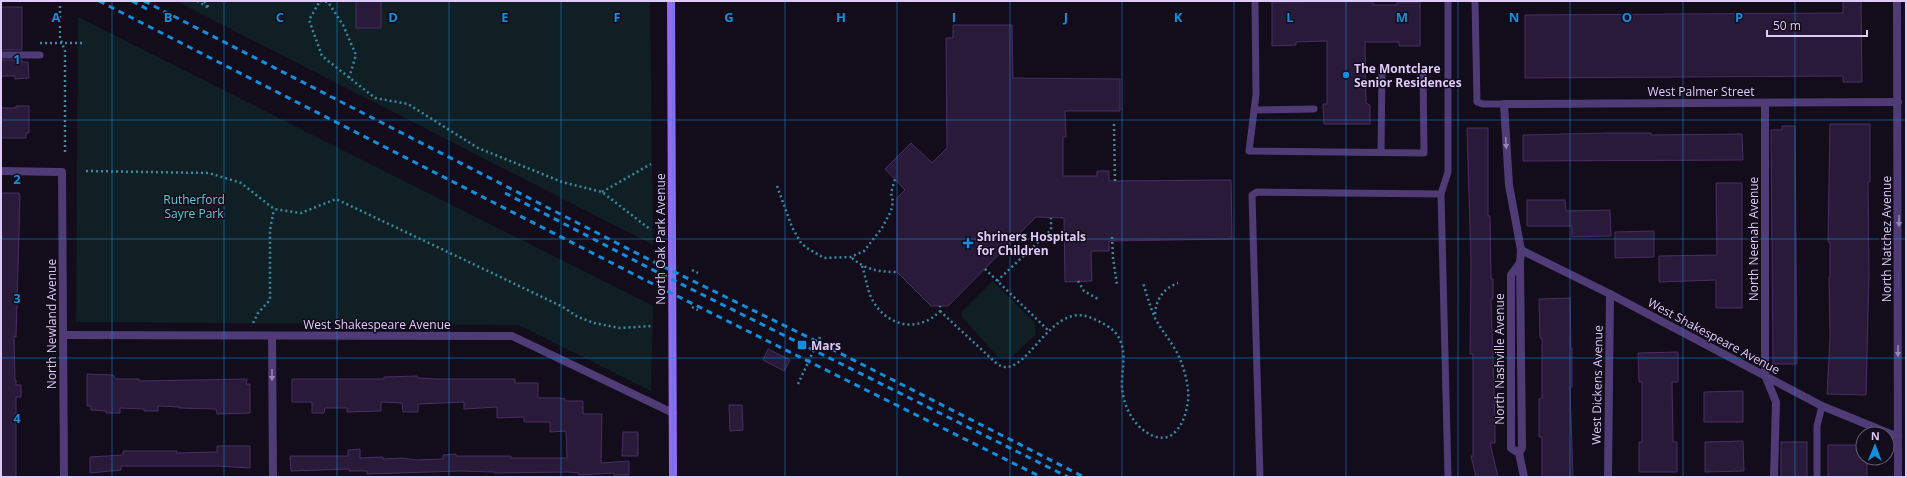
<svg xmlns="http://www.w3.org/2000/svg" width="1907" height="478" font-family="'Open Sans',sans-serif">
	<rect width="100%" height="100%" fill="#130c1b"/>
	<g fill="#101f24">
		<polygon points="176,1 650,1 653,245 651,244"/>
		<polygon points="78,17 653,306 651,391 519,325 76,322"/>
		<polygon points="993,281 1035,323 1035,335 1012,357 998,357 962,317 962,312"/>
	</g>
	<g fill="#2a1a3a" stroke="#482e64">
		<rect x="356" y="1" width="25" height="27"/>
		<polygon points="1373,1 1373,5 1397,5 1397,2 1420,2 1420,46 1399,46 1399,42 1365,42 1366,103 1370,105 1370,124 1324,124 1323,104 1327,104 1327,41 1296,42 1296,45 1272,46 1272,2"/>
		<polygon points="1843,1 1861,1 1862,82 1843,82 1843,76 1525,78 1525,15 1843,13"/>
		<rect x="1" y="7" width="21" height="43"/>
		<polygon points="953,25 1012,25 1013,78 1120,79 1120,111 1065,111 1066,137 1063,137 1063,176 1097,176 1097,171 1109,171 1109,181 1231,180 1232,239 1109,241 1109,251 1091,251 1092,281 1065,282 1064,218 1036,217 948,306 931,306 897,272 897,198 905,190 885,169 911,143 932,163 947,148 946,38 953,38"/>
		<polygon points="1,60 22,60 22,62 28,62 29,78 15,79 15,76 1,76"/>
		<polygon points="16,106 29,106 29,133 26,133 26,138 1,138 1,108 16,108"/>
		<polygon points="1830,124 1870,124 1870,182 1868,182 1869,273 1866,395 1827,394 1830,338 1829,277 1830,277 1830,242 1828,242"/>
		<polygon points="1782,126 1795,126 1797,364 1773,364 1771,130 1782,130"/>
		<polygon points="1467,128 1488,128 1488,216 1490,216 1491,279 1493,279 1493,299 1491,299 1495,421 1495,443 1490,443 1498,477 1476,477 1471,456 1473,456 1473,354 1470,354 1471,262"/>
		<polygon points="1607,133 1651,133 1651,135 1742,134 1743,160 1523,161 1523,135"/>
		<polygon points="1716,183 1742,183 1742,308 1716,308 1716,280 1659,282 1659,256 1717,255"/>
		<polygon points="1,193 19,193 20,197 16,337 14,336 15,380 16,380 16,385 21,385 21,397 16,397 16,477 1,477"/>
		<polygon points="1527,200 1565,200 1566,211 1610,210 1611,236 1572,237 1572,226 1527,226"/>
		<polygon points="1654,231 1654,257 1615,258 1615,232"/>
		<polygon points="1570,298 1571,348 1572,348 1572,387 1570,387 1573,477 1542,477 1542,437 1539,437 1539,399 1542,398 1542,338 1540,338 1539,299"/>
		<polygon points="768,349 790,360 784,371 763,360"/>
		<polygon points="1678,352 1678,382 1672,382 1673,442 1677,442 1677,472 1639,472 1639,442 1642,442 1642,382 1639,382 1638,353"/>
		<polygon points="87,374 113,375 116,379 139,379 139,381 247,379 246,384 250,384 250,413 217,414 216,409 179,408 179,407 158,406 158,411 144,411 144,409 120,408 120,413 106,413 106,411 91,410 91,406 87,406"/>
		<polygon points="417,376 418,378 436,379 515,379 515,383 538,383 538,398 559,398 565,399 565,401 583,401 583,414 602,414 601,463 629,461 629,475 614,475 614,473 579,475 579,473 567,472 495,473 495,472 460,471 367,474 367,471 349,471 349,469 291,471 290,456 348,456 348,450 360,449 360,458 383,457 383,459 403,458 416,460 443,459 443,455 456,454 456,456 511,456 511,458 567,458 566,431 550,432 550,422 524,422 524,417 497,418 497,407 464,409 464,402 418,404 418,412 403,412 402,403 381,402 381,411 347,412 347,408 325,408 324,413 312,413 312,402 292,402 292,379 384,379 384,377"/>
		<polygon points="1743,391 1743,422 1704,422 1704,392"/>
		<polygon points="729,405 742,405 743,430 730,431"/>
		<polygon points="623,432 638,432 638,456 622,456"/>
		<polygon points="1743,441 1744,471 1705,472 1705,442"/>
		<rect x="1781" y="442" width="26" height="35"/>
		<polygon points="1828,445 1863,445 1863,458 1867,458 1867,477 1828,477"/>
		<polygon points="217,446 250,446 250,468 217,466 121,466 121,470 90,473 90,457 123,455 123,451 177,451 176,453 217,452"/>
	</g>
	<g fill="none" stroke-linecap="round" stroke-linejoin="round">
		<g stroke="#378aa3" stroke-width="2.5" stroke-dasharray="2 3" stroke-linecap="butt">
			<polyline points="197,1 209,8 204,1"/>
			<polyline points="60,6 60,38 65,51 65,152"/>
			<polyline points="40,43 84,43"/>
			<polyline points="349,78 356,55 343,25 328,2 320,1 309,20 322,56 375,98 408,104 478,148 562,182 602,192 651,230"/>
			<polyline points="1114,124 1115,184"/>
			<polyline points="86,171 209,173 241,183 274,209 301,213 336,199 490,272 563,307 578,317 594,323 620,328 651,326"/>
			<polyline points="777,186 792,227 801,243 807,248 824,258 851,257 864,251 882,228 891,211 893,202 891,193 895,179"/>
			<polyline points="602,192 651,164"/>
			<polyline points="1112,237 1113,258 1117,285"/>
			<path d="M852 258C866 270 879 272 897 272"/>
			<path d="M862 266C866 277 867 291 873 301 888 327 919 333 940 311V306"/>
			<polyline points="985,269 1049,331"/>
			<polyline points="692,270 698,273"/>
			<polyline points="997,281 1051,230 1051,218"/>
			<polyline points="1078,281 1084,291 1098,299"/>
			<polyline points="692,307 698,310"/>
			<path d="M940 311 996 363C1024 386 1048 302 1089 317 1101 322 1115 328 1120 340 1127 356 1121 372 1122 388 1124 409 1136 431 1157 437 1165 439 1171 437 1176 431 1184 422 1186 413 1188 401 1190 385 1182 359 1173 346 1167 336 1160 328 1155 318 1150 307 1147 295 1143 283"/>
			<path d="M1155 314C1156 299 1164 288 1178 283"/>
			<polyline points="253,323 258,313 270,300 270,230 274,209"/>
			<polyline points="798,384 820,337"/>
		</g>
		<g stroke="#4f3b76" stroke-width="7">
			<polyline points="1255,1 1256,95 1249,151 1424,153 1423,71 1382,68 1381,152"/>
			<polyline points="1448,1 1448,172 1441,194 1448,477"/>
			<polyline points="1475,1 1477,102 1483,104 1504,104"/>
			<polyline points="1,55 40,55"/>
			<polyline points="1254,110 1314,109"/>
			<polyline points="1260,477 1252,195 1257,192 1441,194"/>
			<polyline points="1817,477 1817,426 1822,406"/>
		</g>
		<g stroke="#4f3b76" stroke-width="8">
			<polyline points="1897,1 1898,477"/>
			<polyline points="1765,103 1765,375 1776,402 1774,477"/>
			<polyline points="1,171 62,172 64,477"/>
			<polyline points="1521,250 1610,294 1822,406 1898,437"/>
			<polyline points="1520,263 1521,250 1509,185 1504,104 1898,102"/>
			<polygon points="1520,263 1522,448 1519,453 1511,448 1511,275"/>
			<polyline points="63,335 512,336 673,413"/>
			<polyline points="272,336 273,477"/>
			<polyline points="1519,453 1524,477"/>
			<polyline points="1608,477 1610,294"/>
		</g>
		<polyline stroke="#956af2" stroke-width="8" points="671,1 673,477"/>
		<g stroke="#138fde" stroke-width="3" stroke-dasharray="6 5" stroke-linecap="butt">
			<polyline points="99,1 651,283 1041,477"/>
			<polyline points="132,1 149,10"/>
			<polyline points="144,1 652,261 818,342 1084,477"/>
			<polyline points="505,193 651,269 1068,477"/>
		</g>
	</g>
	<defs><path id="oneway-solid" d="M-6-.8H1V-3.2L6.5 0L1 3.2V.8H-6Z"/></defs>
	<g fill="#9683b8">
		<use href="#oneway-solid" transform="translate(1506 143) rotate(87)"/>
		<use href="#oneway-solid" transform="translate(1899 221) rotate(90)"/>
		<use href="#oneway-solid" transform="translate(1898 351) rotate(90)"/>
		<use href="#oneway-solid" transform="translate(272 375) rotate(90)"/>
	</g>
	<path fill="none" stroke="#138fde" stroke-width="1" stroke-opacity="0.55" d="M112 1V477M224 1V477M337 1V477M449 1V477M561 1V477M673 1V477M785 1V477M897 1V477M1010 1V477M1122 1V477M1234 1V477M1346 1V477M1458 1V477M1570 1V477M1683 1V477M1795 1V477M1 120H1906M1 239H1906M1 358H1906"/>
	<g fill="#138fde" stroke="#130c1b" stroke-width="1.5">
		<circle cx="1346" cy="75" r="4"/>
		<path d="M966 237h4v4h4v4h-4v4h-4v-4h-4v-4h4z"/>
		<rect x="797" y="340" width="10" height="10" rx="2"/>
	</g>
	<g text-anchor="middle" dominant-baseline="central" stroke-width="3" stroke-linejoin="round" paint-order="stroke">
		<g font-size="12" font-weight="bold" fill="#decbfa" stroke="#130c1b" text-anchor="start">
			<text x="1354" y="68">The Montclare<tspan x="1354" dy="14">Senior Residences</tspan></text>
			<text x="977" y="236">Shriners Hospitals<tspan x="977" dy="14">for Children</tspan></text>
			<text x="811" y="345">Mars</text>
		</g>
		<g font-size="12" fill="#decbfa" stroke="#130c1b">
			<text x="1701" y="91">West Palmer Street</text>
			<text transform="translate(660 239) rotate(-90)">North Oak Park Avenue</text>
			<text transform="translate(1753 239) rotate(-90)">North Neenah Avenue</text>
			<text transform="translate(1886 239) rotate(-90)">North Natchez Avenue</text>
			<text transform="translate(51 324) rotate(-90)">North Newland Avenue</text>
			<text x="377" y="324">West Shakespeare Avenue</text>
			<text transform="translate(1714 336) rotate(28)">West Shakespeare Avenue</text>
			<text transform="translate(1499 359) rotate(-90)">North Nashville Avenue</text>
			<text transform="translate(1597 385) rotate(-89)">West Dickens Avenue</text>
		</g>
		<g font-size="12" fill="#5fced3" stroke="#130c1b">
			<text x="194" y="199">Rutherford<tspan x="194" dy="14">Sayre Park</tspan></text>
		</g>
	</g>
	<g font-size="13" text-anchor="middle" font-weight="bold" fill="#138fde" stroke="#130c1b" stroke-width="3" stroke-linejoin="round" paint-order="stroke">
		<text x="56" y="22">A</text>
		<text x="168" y="22">B</text>
		<text x="280" y="22">C</text>
		<text x="393" y="22">D</text>
		<text x="505" y="22">E</text>
		<text x="617" y="22">F</text>
		<text x="729" y="22">G</text>
		<text x="841" y="22">H</text>
		<text x="954" y="22">I</text>
		<text x="1066" y="22">J</text>
		<text x="1178" y="22">K</text>
		<text x="1290" y="22">L</text>
		<text x="1402" y="22">M</text>
		<text x="1514" y="22">N</text>
		<text x="1627" y="22">O</text>
		<text x="1739" y="22">P</text>
		<text x="17" y="64">1</text>
		<text x="17" y="184">2</text>
		<text x="17" y="303">3</text>
		<text x="17" y="423">4</text>
	</g>
	<rect width="1907" height="478" fill="none" stroke="#decbfa" stroke-width="4"/>
	<g transform="translate(1875 446) rotate(1)"><circle r="19" fill="#130c1b" stroke="#645874"/>
	<path d="M0-3L7 15L0 10L-7 15Z" fill="#138fde"/>
	<text y="-6" font-size="11" font-weight="bold" text-anchor="middle" fill="#decbfa">N</text>
	</g>
	<path d="M1767 30v6h100v-6" fill="none" stroke="#decbfa" stroke-width="2"/>
	<text x="1773" y="30" font-size="12" fill="#decbfa" stroke="#130c1b" stroke-width="3" paint-order="stroke">50 m</text>
</svg>
